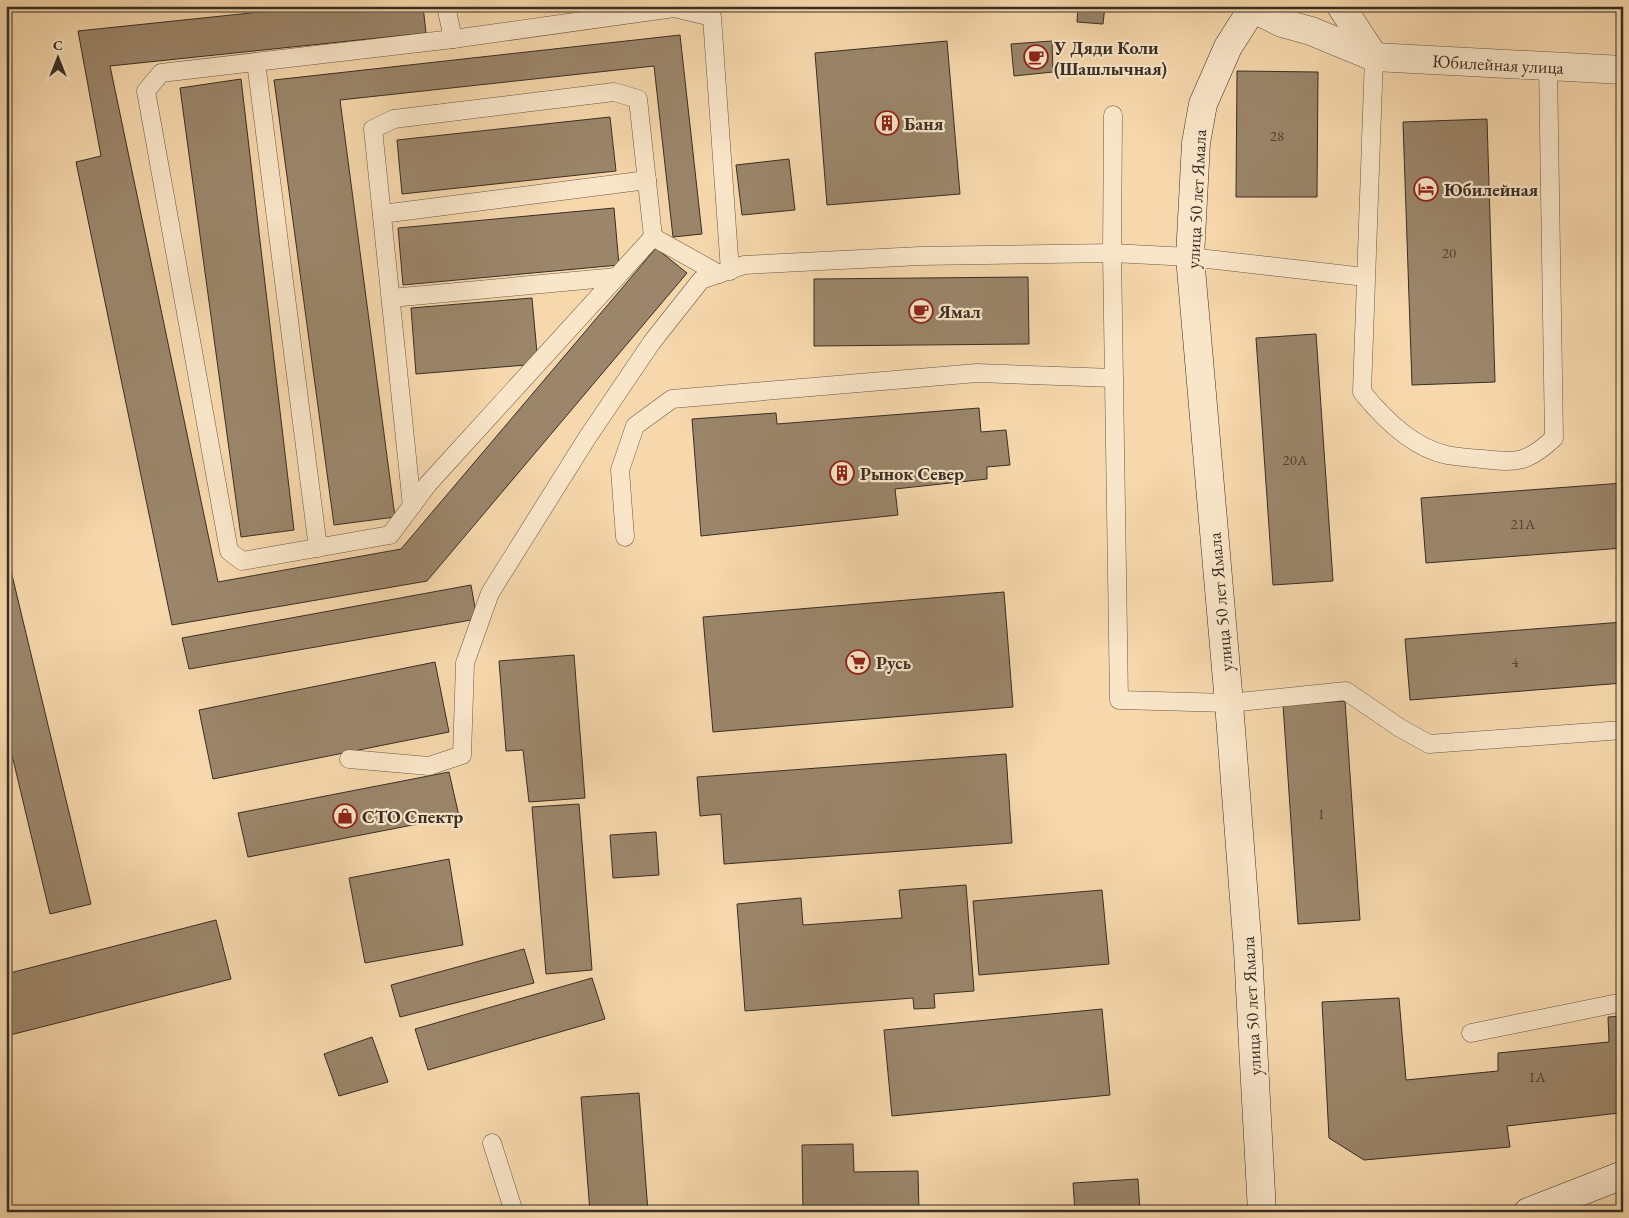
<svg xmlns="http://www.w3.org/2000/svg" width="1629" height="1218" font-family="'EB Garamond',serif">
	<rect width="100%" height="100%" fill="#f6d8ac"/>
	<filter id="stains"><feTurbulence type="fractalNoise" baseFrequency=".004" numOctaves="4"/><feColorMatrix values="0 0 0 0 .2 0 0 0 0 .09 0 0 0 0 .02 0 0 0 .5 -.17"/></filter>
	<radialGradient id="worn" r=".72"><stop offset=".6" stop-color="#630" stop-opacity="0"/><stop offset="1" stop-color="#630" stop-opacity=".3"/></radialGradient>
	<g fill="#9b866b" stroke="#382e25">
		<polygon points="318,6 423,6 426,33 110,66 218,582 401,549 656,248 687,273 427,581 172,625 76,162 101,156 78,31"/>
		<polygon points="1078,6 1105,6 1103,24 1077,22"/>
		<polygon points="680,35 702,234 673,237 654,66 340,100 395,517 334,525 274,80"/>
		<polygon points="947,41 960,194 827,205 815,53"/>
		<polygon points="1052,41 1053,72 1014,76 1011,44"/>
		<polygon points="1237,71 1318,72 1317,197 1236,197"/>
		<polygon points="241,79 294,530 241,537 180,88"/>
		<polygon points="610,117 616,171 402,194 397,140"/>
		<polygon points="1487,119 1495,382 1412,385 1403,122"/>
		<polygon points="789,159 795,210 742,215 736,165"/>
		<polygon points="614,208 619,265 403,285 398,228"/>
		<polygon points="1028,277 1029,344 814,346 814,279"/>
		<polygon points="532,298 538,364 416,374 411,308"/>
		<polygon points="1316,334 1333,581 1273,585 1256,338"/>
		<polygon points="979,408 981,432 1006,430 1010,465 987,467 987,479 895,489 898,515 701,536 692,419 776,413 777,424"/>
		<polygon points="1623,483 1623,548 1426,563 1421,498"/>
		<polygon points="6,550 91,904 50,914 6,730"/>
		<polygon points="471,585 477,619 189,669 182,638"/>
		<polygon points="1004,592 1013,707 713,732 703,617"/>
		<polygon points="1623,622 1623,683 1410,700 1405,639"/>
		<polygon points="574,655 585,798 529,802 523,750 506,751 499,661"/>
		<polygon points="435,662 449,732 213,779 199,710"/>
		<polygon points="1345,701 1360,920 1298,924 1283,705"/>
		<polygon points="1006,754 1012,843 724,864 721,814 700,816 697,777"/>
		<polygon points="449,772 459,816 248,857 238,813"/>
		<polygon points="579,804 592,970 546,974 532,807"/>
		<polygon points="656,832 659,875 613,878 610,835"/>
		<polygon points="449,859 463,945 365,963 349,878"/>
		<polygon points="966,885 974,991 934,994 935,1008 914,1009 913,998 745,1011 737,904 801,898 803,925 902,918 899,890"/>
		<polygon points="1102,890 1109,964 979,975 973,901"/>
		<polygon points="216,920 231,979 6,1036 6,974"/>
		<polygon points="524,949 534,983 400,1017 391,985"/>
		<polygon points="592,978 605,1019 428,1070 415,1029"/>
		<polygon points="1399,998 1406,1080 1498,1071 1498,1053 1609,1042 1608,1017 1623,1016 1623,1089 1617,1089 1619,1113 1507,1126 1510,1147 1364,1160 1329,1138 1322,1002"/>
		<polygon points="1102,1009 1110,1095 892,1116 884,1030"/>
		<polygon points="372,1037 388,1082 339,1096 324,1054"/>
		<polygon points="639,1093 648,1212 590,1212 581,1097"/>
		<polygon points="853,1144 854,1172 918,1171 919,1212 803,1212 802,1145"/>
		<polygon points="1138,1179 1140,1212 1075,1212 1073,1183"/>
	</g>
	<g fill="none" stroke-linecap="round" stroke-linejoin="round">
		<g stroke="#685847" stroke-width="19">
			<g id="lane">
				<polyline points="446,6 453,39"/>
				<path d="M1374 57 1362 392C1383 418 1413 448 1447 455 1458 457 1470 458 1482 459 1517 463 1527 463 1554 438L1548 67"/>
				<polyline points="256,62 318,548"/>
				<polyline points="1113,115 1112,253 1119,700 1229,703 1346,691 1400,728 1429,744 1623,730"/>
				<polyline points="382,214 647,180"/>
				<polyline points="719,274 653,237 428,484 390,535 242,561 229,551 146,91 161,73 453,39 674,8 712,17 730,271"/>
				<polyline points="391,298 617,277"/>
				<polyline points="412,506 373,129 394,119 614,92 638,99 653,237"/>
				<polyline points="625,537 620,470 635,426 672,399 977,373 1114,378"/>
				<polyline points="349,759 429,766 462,755 465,663 490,593 587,438 652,342 701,280 744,265 920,256 1112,253 1190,257 1365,277"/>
				<polyline points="1471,1033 1623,1002"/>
				<polyline points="492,1143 514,1212"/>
			</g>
		</g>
		<g stroke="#685847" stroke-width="29">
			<g id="street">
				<polyline points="1341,6 1374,57"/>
				<polyline points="1252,8 1282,23 1311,31 1374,57 1623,70"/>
			</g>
		</g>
		<g stroke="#382e25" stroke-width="29">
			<g id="secondary">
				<polyline points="1254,6 1228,47 1203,104 1196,143 1190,257 1229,703 1248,951 1262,1212"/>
				<polyline points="1528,1212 1623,1175"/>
			</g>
		</g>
		<use href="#lane" stroke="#f9e6c9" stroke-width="18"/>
		<use href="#street" stroke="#f9e6c9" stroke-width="28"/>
		<use href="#secondary" stroke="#f9e6c9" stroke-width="28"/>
	</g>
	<defs>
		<g id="cafe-ring" transform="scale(1.25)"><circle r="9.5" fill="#f9e6c9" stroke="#8f2418" stroke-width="1.5"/><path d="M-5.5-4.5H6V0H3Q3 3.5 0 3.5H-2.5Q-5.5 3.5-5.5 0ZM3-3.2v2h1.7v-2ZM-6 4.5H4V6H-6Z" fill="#8f2418"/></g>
		<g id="building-ring" transform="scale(1.25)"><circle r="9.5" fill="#f9e6c9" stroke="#8f2418" stroke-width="1.5"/><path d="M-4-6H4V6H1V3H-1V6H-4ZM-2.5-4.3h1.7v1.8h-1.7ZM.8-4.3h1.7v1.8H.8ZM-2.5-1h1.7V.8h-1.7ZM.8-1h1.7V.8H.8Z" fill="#8f2418"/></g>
		<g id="hotel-ring" transform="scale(1.25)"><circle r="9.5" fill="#f9e6c9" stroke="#8f2418" stroke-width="1.5"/><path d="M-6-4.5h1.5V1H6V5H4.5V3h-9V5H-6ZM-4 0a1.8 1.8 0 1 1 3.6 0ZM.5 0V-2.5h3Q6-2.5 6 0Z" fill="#8f2418"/></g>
		<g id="supermarket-ring" transform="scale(1.25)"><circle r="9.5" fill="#f9e6c9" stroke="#8f2418" stroke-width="1.5"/><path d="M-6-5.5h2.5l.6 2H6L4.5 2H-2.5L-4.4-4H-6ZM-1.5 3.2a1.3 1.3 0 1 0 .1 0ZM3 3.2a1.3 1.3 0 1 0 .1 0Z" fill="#8f2418"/></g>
		<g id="shop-ring" transform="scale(1.25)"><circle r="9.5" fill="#f9e6c9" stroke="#8f2418" stroke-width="1.5"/><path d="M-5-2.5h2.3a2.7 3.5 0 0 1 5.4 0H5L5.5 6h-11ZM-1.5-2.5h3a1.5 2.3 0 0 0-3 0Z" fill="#8f2418"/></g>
	</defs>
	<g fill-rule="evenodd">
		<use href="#cafe-ring" x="1036" y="57"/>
		<use href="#building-ring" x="887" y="123"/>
		<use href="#hotel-ring" x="1426" y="189"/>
		<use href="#cafe-ring" x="921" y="311"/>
		<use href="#building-ring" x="842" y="473"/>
		<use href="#supermarket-ring" x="858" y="662"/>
		<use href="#shop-ring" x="345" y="816"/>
	</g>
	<g text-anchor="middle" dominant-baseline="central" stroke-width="4.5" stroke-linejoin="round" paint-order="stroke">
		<g font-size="15" fill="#514436">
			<text x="1277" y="135">28</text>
			<text x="1449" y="252">20</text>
			<text x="1295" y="459">20А</text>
			<text x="1523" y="523">21А</text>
			<text x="1515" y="661">4</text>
			<text x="1321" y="813">1</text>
			<text x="1537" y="1076">1А</text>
		</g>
		<g font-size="18" font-weight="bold" fill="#382e25" stroke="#f9e6c9" text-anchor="start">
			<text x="1054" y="47">У Дяди Коли<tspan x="1054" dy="21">(Шашлычная)</tspan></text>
			<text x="904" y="123">Баня</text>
			<text x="1444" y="189">Юбилейная</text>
			<text x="938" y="311">Ямал</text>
			<text x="860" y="473">Рынок Север</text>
			<text x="876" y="662">Русь</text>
			<text x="362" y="816">СТО Спектр</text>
		</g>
		<g font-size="18" fill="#382e25" stroke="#f9e6c9">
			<text transform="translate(1498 64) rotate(3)">Юбилейная улица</text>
			<text transform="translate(1196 199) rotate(-87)">улица 50 лет Ямала</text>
			<text transform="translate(1220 602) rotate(-95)">улица 50 лет Ямала</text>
			<text transform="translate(1251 1006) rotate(-93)">улица 50 лет Ямала</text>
		</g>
	</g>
	<rect width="1629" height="1218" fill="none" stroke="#f6d8ac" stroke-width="25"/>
	<rect x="8" y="8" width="1614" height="1203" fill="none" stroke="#382e25" stroke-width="2.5"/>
	<rect x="12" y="12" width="1604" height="1193" fill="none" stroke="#382e25"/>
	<g transform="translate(58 58)" stroke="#f9e6c9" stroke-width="4" paint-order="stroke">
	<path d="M0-4L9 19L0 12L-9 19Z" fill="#382e25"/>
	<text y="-8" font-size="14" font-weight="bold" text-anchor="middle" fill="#382e25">С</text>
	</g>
	<rect width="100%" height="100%" filter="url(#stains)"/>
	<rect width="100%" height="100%" fill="url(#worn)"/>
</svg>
